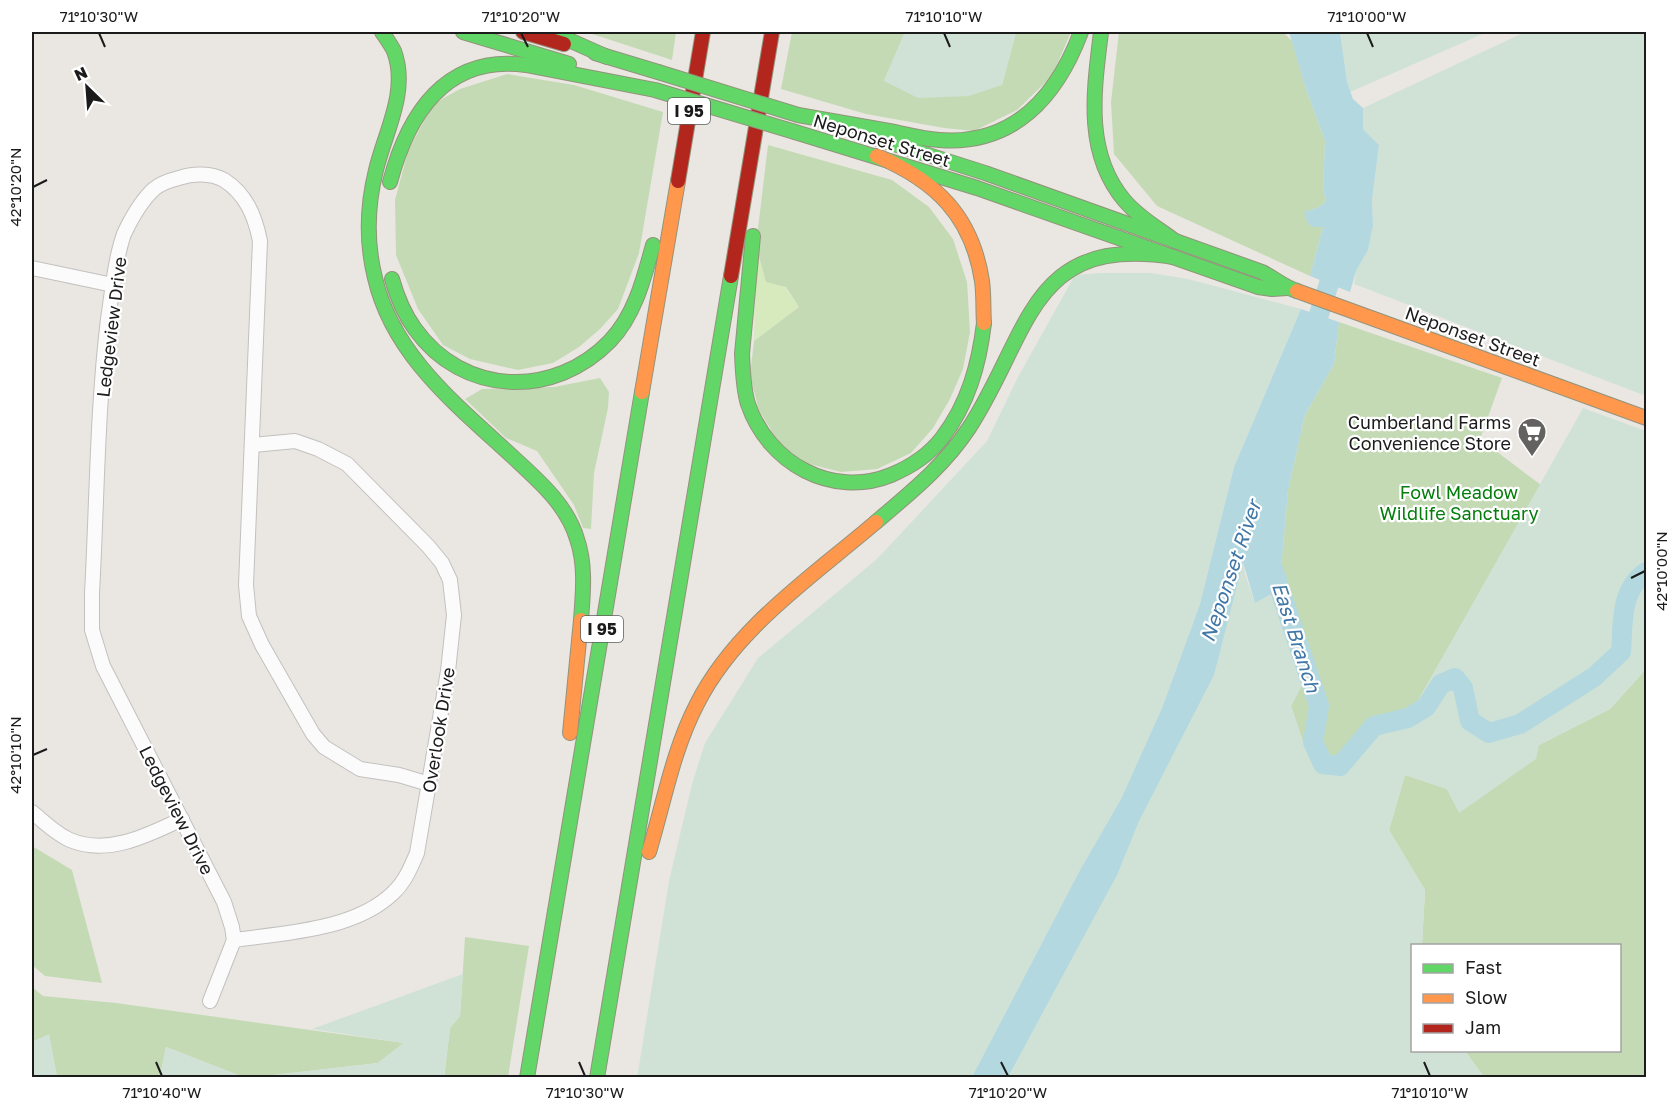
<svg xmlns="http://www.w3.org/2000/svg" width="1678" height="1109" font-family="'Golos Text',sans-serif">
	<rect width="100%" height="100%" fill="#eae7e2"/>
	<polygon fill="#d7eabe" points="756,245 799,307 754,341"/>
	<g fill="#c4dab5">
		<polygon points="586,32 676,32 672,60"/>
		<polygon points="792,32 905,32 884,81 1002,85 1016,32 1071,32 1052,76 1017,110 974,131 944,128 866,114 781,89"/>
		<polygon points="1119,32 1283,32 1292,41 1306,89 1325,141 1323,188 1326,202 1317,208 1305,212 1323,227 1310,276 1157,206 1114,154 1111,102"/>
		<polygon points="507,74 574,85 663,112 639,253 618,309 600,329 579,347 553,363 518,370 470,359 443,345 418,309 396,255 395,200 408,151 433,104 460,89"/>
		<polygon points="768,145 892,180 929,207 953,239 967,282 970,332 963,369 950,399 933,428 911,453 877,469 841,472 805,463 779,443 759,410 750,376 754,341 799,307 786,287 766,282 756,245"/>
		<path d="M1339 322 1502 378 1480 439 1541 485 1415 706C1384 714 1363 737 1340 757 1326 755 1316 747 1303 742L1291 706 1308 673 1279 590 1288 490 1305 415 1334 364Z"/>
		<polygon points="600,378 609,392 608,408 594,473 591,529 583,528 574,505 537,451 506,438 465,399 482,389 554,387"/>
		<polygon points="1646,669 1646,1077 1484,1077 1465,1051 1620,1050 1620,946 1422,945 1425,890 1389,830 1405,775 1447,789 1459,812 1539,745 1610,709"/>
		<polygon points="32,846 72,870 102,983 45,976 32,965"/>
		<polygon points="465,937 529,946 508,1077 444,1078 450,1028 460,1016"/>
		<polygon points="32,987 43,996 116,1003 404,1043 378,1063 256,1077 243,1077 166,1047 160,1077 57,1077 49,1035 32,1042"/>
	</g>
	<g fill="#d0e2d6">
		<polygon points="905,32 1016,32 1002,85 969,96 918,98 884,81"/>
		<polygon points="1340,32 1487,32 1350,92 1347,82"/>
		<polygon points="1525,32 1646,32 1646,396 1354,284 1356,271 1368,250 1373,225 1372,200 1379,145 1363,129 1363,108"/>
		<polygon points="1101,273 1151,273 1188,279 1301,309 1234,467 1200,604 1162,708 1121,799 1080,870 972,1077 637,1078 669,881 692,784 705,743 758,658 877,559 987,441 1018,377 1075,275"/>
		<path d="M1583 408 1646 431V669L1610 709 1539 745 1536 759 1459 813 1447 789 1405 775 1389 830 1425 890 1422 945 1412 946V1050L1465 1051 1484 1077 987 1078 1109 851 1241 537 1245 574 1255 603 1279 590 1308 673 1291 706 1303 741 1316 738C1321 752 1325 755 1340 757 1363 737 1384 714 1415 706Z"/>
		<polygon points="463,974 460,1016 450,1028 444,1077 256,1077 378,1063 403,1043 312,1029"/>
		<polygon points="49,1034 57,1077 32,1077 32,1042"/>
		<polygon points="166,1047 243,1077 160,1077"/>
	</g>
	<g fill="#b3d8e0">
		<polygon points="1289,32 1340,32 1347,82 1353,99 1363,108 1363,129 1379,145 1372,200 1373,225 1368,250 1356,271 1350,292 1310,276 1323,227 1312,227 1307,222 1304,212 1317,208 1326,202 1323,188 1325,141 1306,89"/>
		<polygon points="1301,309 1339,322 1334,364 1305,415 1288,490 1279,590 1255,603 1243,562 1214,675 1139,821 1117,875 1008,1077 972,1077 1080,870 1121,799 1162,708 1200,604 1234,467"/>
	</g>
	<g fill="none" stroke-linecap="round" stroke-linejoin="round">
		<g stroke="#b3d8e0" stroke-width="20">
			<polyline points="1311,339 1337,259"/>
			<path d="M1272 566 1319 706 1313 742 1323 764 1340 766 1374 726 1408 718 1426 707 1441 684 1455 678 1463 688 1470 721 1489 733 1520 724 1594 677 1621 652C1623 623 1620 590 1646 572"/>
		</g>
		<g stroke="#c2c1bf" stroke-width="16">
			<g id="street">
				<polyline points="32,268 113,285"/>
				<path d="M32 812C43 821 56 834 70 840 108 856 148 835 182 819"/>
				<path d="M234 940 232 927 224 902 103 666 92 630V593C97 502 97 410 108 319 112 293 115 259 124 234 131 219 142 200 154 189 161 183 171 180 179 178 193 173 211 173 224 180 246 194 255 216 260 241L246 585 249 616 262 645 313 734 324 747 360 769 399 775 429 784"/>
				<path d="M210 1001 234 940C285 933 355 930 393 893 405 882 411 867 417 853L448 671 454 615 450 580 442 563 428 546 347 464 318 449 295 441 253 445"/>
			</g>
		</g>
		<g stroke="#93937b" stroke-width="16">
			<g id="fast">
				<path d="M382 32C386 38 391 45 394 51 409 91 385 132 376 170 367 206 366 242 375 278 393 356 458 406 514 458 539 481 567 505 577 539 586 565 583 593 581 620"/>
				<polyline points="463,32 569,64"/>
				<polyline points="551,32 607,57"/>
				<path d="M1101 32C1094 90 1084 152 1124 200 1138 217 1158 228 1175 241"/>
				<polyline points="595,53 658,72"/>
				<path d="M798 115C828 120 859 126 889 131 905 134 922 139 939 140 1014 146 1057 96 1081 32"/>
				<polyline points="795,132 977,188 1258,287 1272,289 1287,288"/>
				<path d="M872 137 985 173 1262 272C1274 278 1284 287 1297 291"/>
				<path d="M390 182C408 114 446 54 526 65L655 90"/>
				<path d="M753 236 742 354C743 371 743 388 748 404 768 463 832 499 891 475 910 467 929 455 942 438 968 404 979 365 984 323"/>
				<path d="M392 279C397 297 404 314 415 329 463 396 554 399 610 341 635 315 644 278 653 245"/>
				<path d="M876 522C910 493 944 466 969 428 1031 333 1029 234 1174 257"/>
				<polyline points="527,1078 642,392"/>
				<polyline points="597,1078 731,276"/>
			</g>
		</g>
		<g stroke="#93937b" stroke-width="16">
			<g id="slow">
				<path d="M877 156C936 181 972 216 982 281 984 295 983 310 984 323"/>
				<polyline points="1297,291 1646,418"/>
				<polyline points="642,392 678,181"/>
				<polyline points="570,733 581,620"/>
				<path d="M649 852C664 802 673 750 697 704 735 628 813 576 876 522"/>
			</g>
		</g>
		<g stroke="#93937b" stroke-width="16">
			<g id="jam">
				<polyline points="523,32 564,44"/>
				<polyline points="678,181 703,32"/>
				<polyline points="731,276 772,32"/>
			</g>
		</g>
		<use href="#street" stroke="#fcfbfb" stroke-width="14"/>
		<use href="#fast" stroke="#63d668" stroke-width="14"/>
		<use href="#slow" stroke="#ff974d" stroke-width="14"/>
		<use href="#jam" stroke="#b3261e" stroke-width="14"/>
		<g stroke="#93937b" stroke-width="16" stroke-linecap="butt">
			<g id="fast-bridge">
				<polyline points="658,72 798,115"/>
				<polyline points="655,90 795,132"/>
			</g>
		</g>
		<use href="#fast-bridge" stroke="#63d668" stroke-width="14"/>
	</g>
	<path fill="none" stroke="#1b1b1b" stroke-width="2" d="M99 33 105 47M521 33 528 47M944 33 950 47M1367 33 1373 47M33 187 47 180M1631 578 1645 571M33 755 47 749M156 1062 162 1076M579 1062 585 1076M1001 1062 1008 1076M1424 1062 1430 1076"/>
	<defs>
		<g id="supermarket-pin" transform="scale(1.5)"><path d="M0 17L-7.5 6A9.5 9.5 0 1 1 7.5 6Z" fill="#636261" stroke="#fff"/><path d="M-6-5.5h2.5l.6 2H6L4.5 2H-2.5L-4.4-4H-6ZM-1.5 3.2a1.3 1.3 0 1 0 .1 0ZM3 3.2a1.3 1.3 0 1 0 .1 0Z" fill="#fff"/></g>
	</defs>
	<g fill-rule="evenodd">
		<use href="#supermarket-pin" x="1532" y="432"/>
	</g>
	<g text-anchor="middle" dominant-baseline="central" stroke-width="4.5" stroke-linejoin="round" paint-order="stroke">
		<g fill="#fff" stroke="#5f5f5f" stroke-width="1.5">
			<rect x="668" y="98" width="42" height="26" rx="4.5"/>
			<rect x="581" y="616" width="42" height="26" rx="4.5"/>
		</g>
		<g font-size="16" font-weight="bold" fill="#1b1b1b">
			<text x="689" y="111">I 95</text>
			<text x="602" y="629">I 95</text>
		</g>
		<g font-size="18" fill="#1b1b1b" stroke="#fff">
			<text transform="translate(882 140) rotate(17)">Neponset Street</text>
			<text transform="translate(111 327) rotate(-83)">Ledgeview Drive</text>
			<text transform="translate(1473 336) rotate(20)">Neponset Street</text>
			<text transform="translate(438 730) rotate(-81)">Overlook Drive</text>
			<text transform="translate(177 810) rotate(63)">Ledgeview Drive</text>
		</g>
		<g font-size="18" fill="#1b1b1b" stroke="#fff" text-anchor="end">
			<text x="1511" y="422">Cumberland Farms<tspan x="1511" dy="21">Convenience Store</tspan></text>
		</g>
		<g font-size="18" fill="#047d0b" stroke="#fff">
			<text x="1459" y="492">Fowl Meadow<tspan x="1459" dy="21">Wildlife Sanctuary</tspan></text>
		</g>
		<g font-size="20" font-style="italic" fill="#4077a7" stroke="#fff">
			<text transform="translate(1230 571) rotate(-71)">Neponset River</text>
			<text transform="translate(1297 637) rotate(72)">East Branch</text>
		</g>
	</g>
	<rect width="1678" height="1109" fill="none" stroke="#ffffff" stroke-width="66"/>
	<rect x="1411" y="944" width="210" height="108" fill="#ffffff" stroke="#a4a4a4" stroke-width="1.5"/>
	<rect x="1423" y="964" width="30" height="9" fill="#63d668" stroke="#a4a4a4" stroke-width="1.5"/>
	<text x="1465" y="974" font-size="18" fill="#1b1b1b">Fast</text>
	<rect x="1423" y="994" width="30" height="9" fill="#ff974d" stroke="#a4a4a4" stroke-width="1.5"/>
	<text x="1465" y="1004" font-size="18" fill="#1b1b1b">Slow</text>
	<rect x="1423" y="1024" width="30" height="9" fill="#b3261e" stroke="#a4a4a4" stroke-width="1.5"/>
	<text x="1465" y="1034" font-size="18" fill="#1b1b1b">Jam</text>
	<g transform="translate(87 87) rotate(335)" stroke="#ffffff" stroke-width="4.5" paint-order="stroke">
	<path d="M0-4.5L10 22L0 15L-10 22Z" fill="#1b1b1b"/>
	<text y="-9" font-size="16" font-weight="bold" text-anchor="middle" fill="#1b1b1b">N</text>
	</g>
	<rect x="33" y="33" width="1612" height="1043" fill="none" stroke="#1b1b1b" stroke-width="2"/>
	<g font-size="15" text-anchor="middle" fill="#1b1b1b">
		<text x="99" y="22">71°10'30"W</text>
		<text x="521" y="22">71°10'20"W</text>
		<text x="944" y="22">71°10'10"W</text>
		<text x="1367" y="22">71°10'00"W</text>
		<text transform="translate(16 187) rotate(-90)" y="5">42°10'20"N</text>
		<text transform="translate(1662 571) rotate(-90)" y="5">42°10'00"N</text>
		<text transform="translate(16 755) rotate(-90)" y="5">42°10'10"N</text>
		<text x="162" y="1098">71°10'40"W</text>
		<text x="585" y="1098">71°10'30"W</text>
		<text x="1008" y="1098">71°10'20"W</text>
		<text x="1430" y="1098">71°10'10"W</text>
	</g>
</svg>
